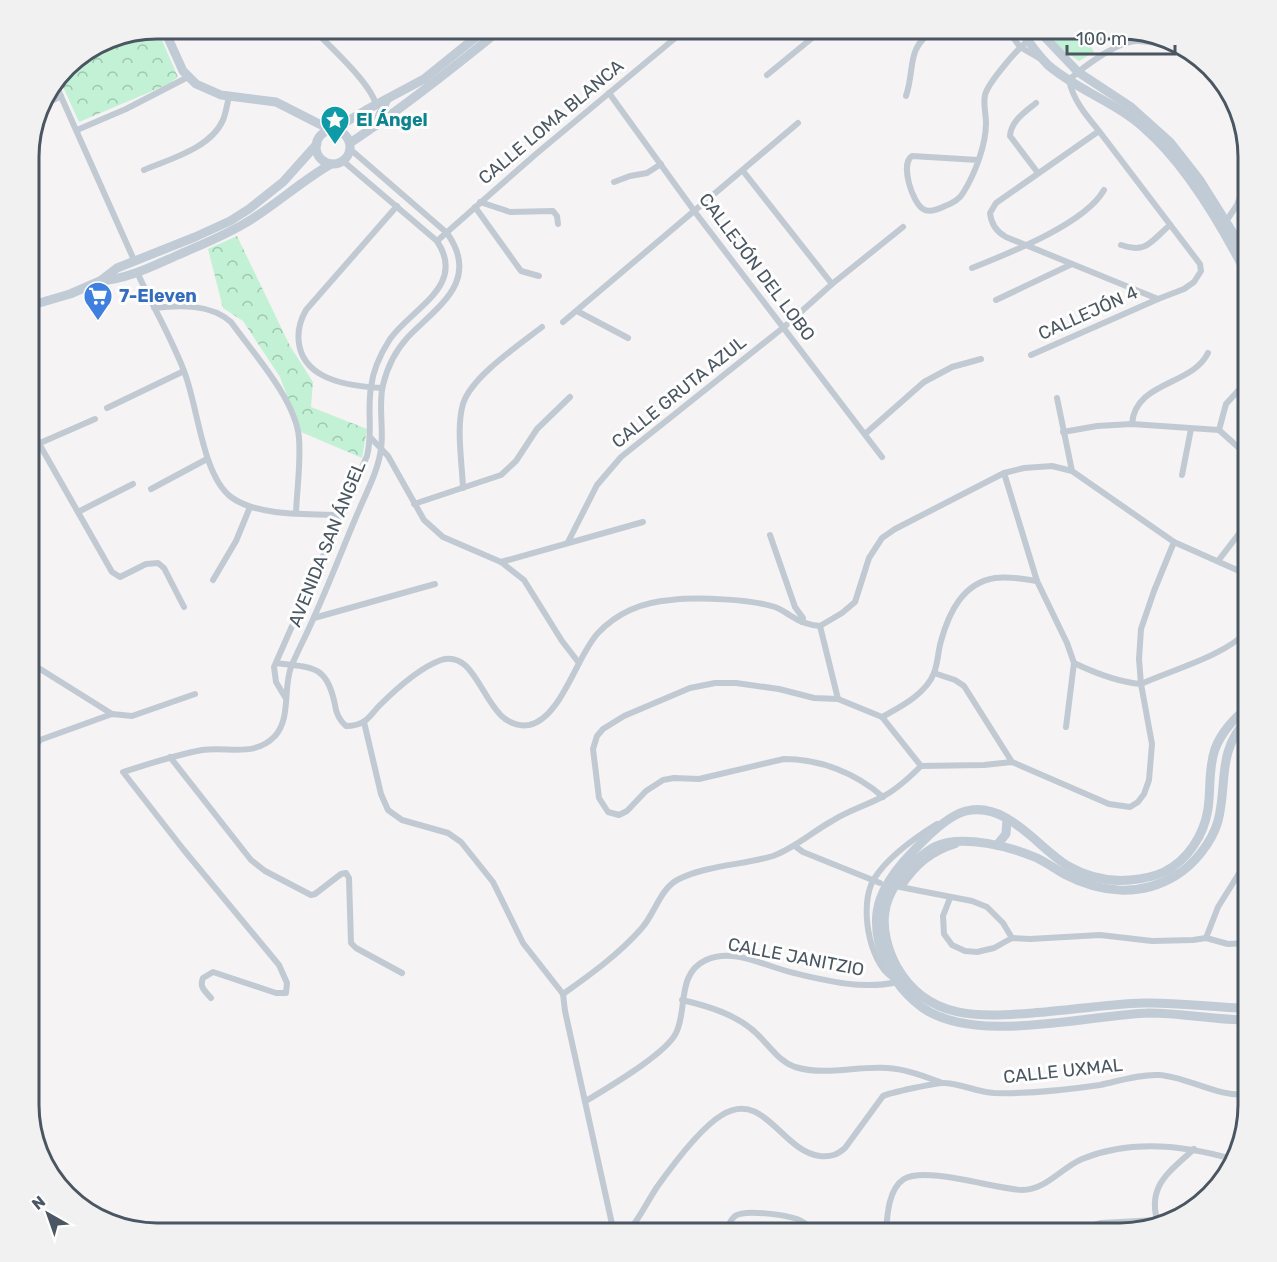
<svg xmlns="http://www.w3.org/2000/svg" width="1277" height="1262" font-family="Rubik,sans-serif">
	<defs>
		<pattern id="forest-crowns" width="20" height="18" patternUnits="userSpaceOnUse" patternTransform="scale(1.5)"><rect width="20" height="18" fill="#c3f1d5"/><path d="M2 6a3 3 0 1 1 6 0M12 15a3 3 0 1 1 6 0" fill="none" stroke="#a0c6b0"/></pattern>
	</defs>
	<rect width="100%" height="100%" fill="#f5f3f3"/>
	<polygon fill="#c3f1d5" points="1042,29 1088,29 1088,41 1094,52 1079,61 1054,44"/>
	<g fill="url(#forest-crowns)">
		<polygon points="157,29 178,77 169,84 79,122 59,78 72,61 108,38"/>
		<polygon points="237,236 290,346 313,382 311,407 367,429 362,458 301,432 280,377 243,321 223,308 208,249"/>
	</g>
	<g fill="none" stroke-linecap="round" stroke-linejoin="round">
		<g stroke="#c1cad2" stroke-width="6">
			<path d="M313 29C329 46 371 83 376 105"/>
			<polyline points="1007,29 1020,47 1039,58"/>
			<polyline points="767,75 823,29"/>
			<polyline points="55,83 134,260"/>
			<polyline points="609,93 695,212 882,457"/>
			<path d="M906 96C916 65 905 51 934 29"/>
			<path d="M1036 103C1025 112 1011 121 1010 136L1038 173"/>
			<polyline points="40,107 61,96"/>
			<polyline points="77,130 126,109 188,77"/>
			<path d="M1099 131 996 203 990 213C991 224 997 232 1006 237L1158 299 1184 289 1194 282 1201 271 1200 264 1099 131C1086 115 1073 100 1069 80 1083 67 1118 41 1137 41 1152 41 1168 46 1184 47"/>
			<path d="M978 160 912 156C900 164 912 202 923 209 929 213 939 209 945 206 953 203 959 200 963 193 975 174 986 145 986 123 986 114 983 104 985 95 988 83 1017 49 1028 41"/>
			<path d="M144 170C170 159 211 148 223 120 226 113 227 104 229 97"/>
			<polyline points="614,182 630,176 647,173 661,164"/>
			<polyline points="480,202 510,212 553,211 557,216 558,224"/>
			<polyline points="475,207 521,271 539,276"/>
			<polyline points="1225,223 1237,205 1248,175"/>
			<polyline points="437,241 536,154 686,29"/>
			<path d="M1121 245C1147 254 1151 241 1170 225"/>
			<path d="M972 268C1007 254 1085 224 1104 190"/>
			<path d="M137 272C152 305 171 337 184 371 198 406 202 475 231 497 258 517 310 514 342 515"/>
			<polyline points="832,284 903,227"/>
			<polyline points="29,290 33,305"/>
			<polyline points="996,300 1072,264"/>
			<path d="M154 308C180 305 211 304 231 322 253 353 296 400 299 438 301 462 297 488 296 513"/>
			<polyline points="577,311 628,338"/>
			<polyline points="563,322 798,123"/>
			<polyline points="1031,355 1158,299"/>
			<path d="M382 388C363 387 338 384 322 375 296 361 293 333 306 310L397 206"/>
			<polyline points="1057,398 1072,471"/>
			<polyline points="107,408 184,371"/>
			<path d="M1132 424C1135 381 1192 386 1208 353"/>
			<polyline points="29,426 112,572 120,577 146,564 158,563 164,568 184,607"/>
			<polyline points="1219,430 1226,404 1248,380"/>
			<polyline points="1063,432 1097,426 1132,424 1219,430 1248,456"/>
			<polyline points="865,434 924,382 952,367 981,359"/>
			<polyline points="370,437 388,456 424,520 443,537 501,562 524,580 562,641 579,663"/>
			<polyline points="40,443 95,419"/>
			<path d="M1004 473 1037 581 1067 643 1074 663C1095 673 1117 682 1141 684 1174 669 1222 657 1248 631"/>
			<polyline points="1182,475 1191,429"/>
			<path d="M463 488C462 463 456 427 463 404 471 377 519 345 542 327"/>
			<polyline points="151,489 207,459"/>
			<polyline points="414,504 501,475 516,461 537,429 570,397"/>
			<polyline points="78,512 133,484"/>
			<polyline points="770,535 795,607 803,618 802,622"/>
			<polyline points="568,542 597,485 621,457 784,327 832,284 743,171"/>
			<polyline points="1218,561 1248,522"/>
			<polyline points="501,562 643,522"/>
			<polyline points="213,580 236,541 250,507"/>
			<polyline points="314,618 435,584"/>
			<polyline points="820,626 838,699"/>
			<polyline points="29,662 112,714"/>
			<path d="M276 663C312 668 327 664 335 705 336 713 339 720 346 726 351 726 358 725 363 722 369 719 374 711 379 706 395 690 419 668 441 660 482 647 483 732 529 725 561 719 577 655 598 633 618 612 643 602 671 600 697 597 751 599 775 607 781 609 786 613 791 616 800 622 809 625 820 626L842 613 855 602 869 558 882 538 895 529 1004 473 1024 468 1052 466 1072 471 1174 542 1237 570 1248 572"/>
			<polyline points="934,673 955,680 964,686 1012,762"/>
			<path d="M285 697 276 682 274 667 367 456C373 433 367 410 371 387 373 370 381 353 390 339 412 308 467 286 437 241L343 161"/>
			<path d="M882 717C900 707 926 694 934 673 938 663 938 651 941 641 949 612 963 583 995 578 1009 576 1024 579 1037 581"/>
			<polyline points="364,722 381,794 388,810 402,820 448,833 461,842 493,882 523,943 563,994 565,1011 614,1233"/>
			<polyline points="1066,727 1074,663"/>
			<polyline points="29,750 35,747 40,740 112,714 132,716 195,694"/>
			<polyline points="170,757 251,860 265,871 311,895 315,894 341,874 346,873 349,878 351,943 356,948 402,973"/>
			<path d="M883 797C856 773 820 759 784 759L699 779 674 778 663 780 646 791 627 811 619 815 608 812 599 798 593 749 597 736 603 729 624 716 690 688 715 683H736L779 689 814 698 838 699 882 717 921 766 984 765 1012 762 1109 804 1130 807 1138 802 1144 794 1149 780 1152 744 1141 684 1139 659 1141 629 1154 591 1174 542"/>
			<polyline points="795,846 803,852 880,883"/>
			<polyline points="900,887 972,901 987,907 1003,923 1012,938"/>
			<path d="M902 887C917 865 931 853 956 845"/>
			<polyline points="950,898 943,916 944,934 952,945 965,951 977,952 994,948 1012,938 1030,939 1100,935 1152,941 1193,940 1206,938 1228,944 1248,943"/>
			<polyline points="1206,938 1218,907 1248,859"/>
			<path d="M892 977C868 961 859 903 874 879 887 858 916 837 937 824"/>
			<path d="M563 994C590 975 619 954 641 929 655 914 660 888 679 879 708 865 743 865 773 856 795 848 812 832 832 821 847 811 865 806 882 797 896 790 909 778 921 766"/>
			<path d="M211 998C205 991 199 987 203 978L213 972 276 993H286L287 983 279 965 183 849 123 772C149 764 175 755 202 750 228 746 254 758 275 736 291 718 283 689 291 667 298 650 307 634 314 617 329 584 342 550 356 517 365 495 378 472 381 449 384 428 378 405 383 385 387 368 396 350 408 337 438 306 481 281 447 233L350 149"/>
			<path d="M682 1000C708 1006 738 1015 757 1034 769 1045 778 1061 795 1067 826 1076 856 1066 887 1068 905 1069 923 1076 940 1082"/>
			<path d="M586 1101C607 1088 666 1054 676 1033 688 1009 676 974 706 960 734 947 766 967 794 973 827 981 863 990 897 982"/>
			<path d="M1159 1226C1145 1187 1168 1173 1194 1149"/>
			<path d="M627 1233C639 1220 647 1202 657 1187 672 1166 700 1128 722 1115 764 1089 781 1151 820 1156 831 1157 837 1155 845 1148L883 1096C889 1093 938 1082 945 1083 962 1084 977 1092 994 1093 1029 1094 1066 1090 1100 1085 1119 1081 1139 1074 1159 1075 1189 1077 1218 1098 1248 1094"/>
			<path d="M727 1233C728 1227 729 1221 735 1216 745 1209 785 1215 797 1219 805 1222 811 1228 817 1233"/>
			<path d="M886 1233C887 1217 888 1189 904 1179 926 1166 995 1189 1022 1190 1046 1190 1061 1168 1082 1159 1131 1139 1185 1145 1235 1160"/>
			<polyline points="1067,1233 1101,1223 1157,1220 1172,1222"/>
		</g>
		<g stroke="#c1cbd6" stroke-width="9">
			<polyline points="164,29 183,71 196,84 221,95 276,102 331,130"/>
			<path d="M1020 29C1028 41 1037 54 1048 65 1077 90 1115 102 1144 128 1186 164 1223 228 1248 277"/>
			<polyline points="1037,29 1078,72 1131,107 1170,142 1199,179 1248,257"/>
			<polyline points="375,126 387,99"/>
			<polyline points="333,130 366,110 424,79 486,29"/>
			<circle cx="333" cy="147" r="17"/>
			<path d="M350 143C403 108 452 69 501 29"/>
			<path d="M100 281C128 279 153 266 178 255 203 244 229 234 252 219 279 202 303 180 331 164"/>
			<polyline points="29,306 70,294 100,281 117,268 195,237 230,221 249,209 283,182 317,144"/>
			<path d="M1248 707C1234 719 1222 731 1215 749 1208 769 1211 789 1208 809 1204 835 1188 860 1164 872 1153 877 1142 879 1130 880 1108 882 1087 877 1068 866 1037 847 1007 801 966 811 945 816 918 846 904 861 882 887 871 909 879 943 886 969 901 992 923 1008 976 1045 1087 1015 1149 1013 1182 1013 1215 1020 1248 1020"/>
			<path d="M1248 719C1216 751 1228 783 1218 821 1212 842 1194 865 1175 876 1140 897 1101 893 1066 875 1057 870 1047 863 1037 858 1012 847 963 834 936 846 927 850 920 857 913 863 901 875 887 894 885 912 882 929 888 951 897 967 930 1025 988 1016 1045 1012 1078 1009 1111 1004 1144 1003 1179 1002 1214 1008 1248 1008"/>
			<polyline points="997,845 1006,834 1007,819"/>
		</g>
	</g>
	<defs>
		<g id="sight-pin" transform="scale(1.5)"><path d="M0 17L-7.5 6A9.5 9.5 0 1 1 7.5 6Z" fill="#0f9aa8" stroke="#fff"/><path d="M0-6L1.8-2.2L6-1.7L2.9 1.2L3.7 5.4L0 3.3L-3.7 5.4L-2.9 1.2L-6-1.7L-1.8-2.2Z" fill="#fff"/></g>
		<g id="supermarket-pin" transform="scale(1.5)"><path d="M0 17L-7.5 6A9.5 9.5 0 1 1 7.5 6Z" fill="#3f7fe0" stroke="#fff"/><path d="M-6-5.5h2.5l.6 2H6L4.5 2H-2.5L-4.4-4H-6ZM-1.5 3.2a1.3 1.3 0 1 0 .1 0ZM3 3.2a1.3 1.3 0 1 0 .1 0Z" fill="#fff"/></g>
	</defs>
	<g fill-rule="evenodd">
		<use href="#sight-pin" x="335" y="120"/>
		<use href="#supermarket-pin" x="98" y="296"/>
	</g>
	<g text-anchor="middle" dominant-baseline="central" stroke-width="6" stroke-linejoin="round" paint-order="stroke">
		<g font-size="18" font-weight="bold" fill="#0d838f" stroke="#fff" text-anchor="start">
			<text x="356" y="120">El Ángel</text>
		</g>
		<g font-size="18" fill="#4a5661" stroke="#fff">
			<text transform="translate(551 122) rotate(-40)">CALLE LOMA BLANCA</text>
			<text transform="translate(757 267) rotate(53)">CALLEJÓN DEL LOBO</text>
			<text transform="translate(1088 313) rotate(-24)">CALLEJÓN 4</text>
			<text transform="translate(679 392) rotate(-39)">CALLE GRUTA AZUL</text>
			<text transform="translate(327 544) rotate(-68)">AVENIDA SAN ÁNGEL</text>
			<text transform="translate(796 957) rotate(11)">CALLE JANITZIO</text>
			<text transform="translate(1063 1071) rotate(-6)">CALLE UXMAL</text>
		</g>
		<g font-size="18" font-weight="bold" fill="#366cbe" stroke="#fff" text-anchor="start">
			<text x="119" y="296">7-Eleven</text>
		</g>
	</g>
	<path d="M0 0H1277V1262H0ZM157 39H1120A118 118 0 0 1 1238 157V1105A118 118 0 0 1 1120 1223H157A118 118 0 0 1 39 1105V157A118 118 0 0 1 157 39Z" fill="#f1f1f2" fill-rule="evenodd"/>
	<path fill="none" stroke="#4a5661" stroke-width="3" d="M157 39H1120A118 118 0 0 1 1238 157V1105A118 118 0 0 1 1120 1223H157A118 118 0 0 1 39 1105V157A118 118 0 0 1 157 39Z"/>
	<g transform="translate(48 1214) rotate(320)" stroke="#ffffff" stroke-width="4.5" paint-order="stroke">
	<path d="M0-4.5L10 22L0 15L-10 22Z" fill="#4a5661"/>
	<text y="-9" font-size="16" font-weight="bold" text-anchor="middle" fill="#4a5661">N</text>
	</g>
	<path d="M1067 45v9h108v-9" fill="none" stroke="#4a5661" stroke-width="3"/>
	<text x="1076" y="45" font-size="18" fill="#4a5661" stroke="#ffffff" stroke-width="4.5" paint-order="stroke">100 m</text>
</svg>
